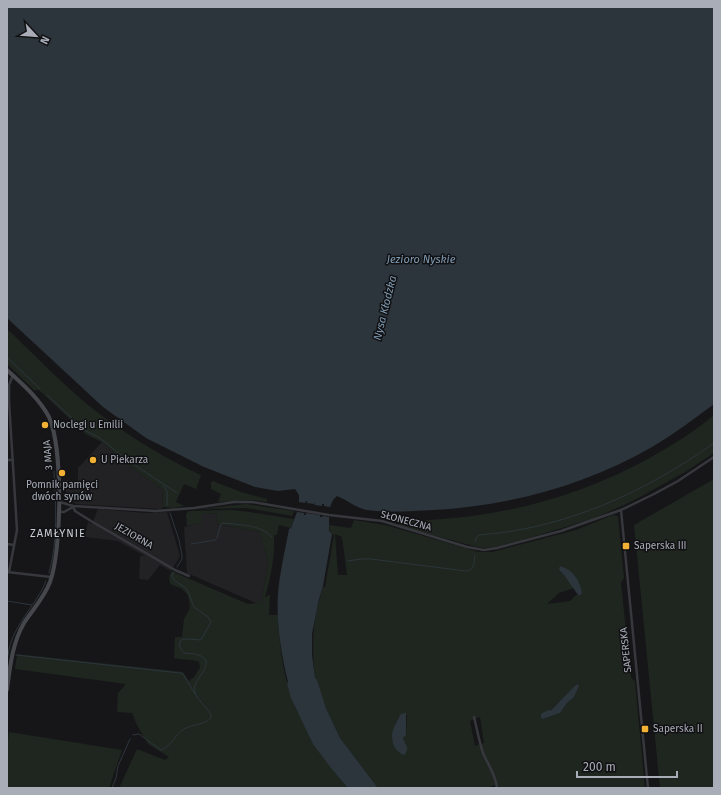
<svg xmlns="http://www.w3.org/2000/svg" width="721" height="795" font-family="'Fira Sans',sans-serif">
	<rect width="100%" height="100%" fill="#161618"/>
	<g fill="#222225">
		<polygon points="102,442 127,464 163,490 162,509 76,504 70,499 64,488 62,480 78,481 78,467 80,466"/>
		<polygon points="98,509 145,513 167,512 180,556 171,571 160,565 148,580 139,579 140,556 145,556 118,541 85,537 88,522 92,524"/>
		<polygon points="216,513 218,524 259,532 268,561 262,600 256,603 187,573 184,527 202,523 202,514"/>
	</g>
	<g fill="#1e261f" fill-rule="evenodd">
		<path d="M7 329C37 357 65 387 97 412 130 437 164 458 201 475L196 489 184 484 176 502 184 506 174 508 162 507 163 490 127 464 102 442 87 435 39 390H34L7 364Z"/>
		<path d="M714 415V453L685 472 642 496 624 505 592 519 532 537 496 547 485 548 477 547 400 526 398 523 400 521C490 520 569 501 648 459 671 446 694 432 714 415Z"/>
		<polygon points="714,479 714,788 660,788 634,525"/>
		<polygon points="213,481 241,492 267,499 267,502 252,500 218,502 221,494 211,489 211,482"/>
		<polygon points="246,504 294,511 292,516 247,508 199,509"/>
		<path d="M231 510 250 512 294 519 291 528 279 525 277 535H274C275 556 271 577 265 597L270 595 269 615H278C279 646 284 683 297 711L348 788H119L137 749 165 760 169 757 148 744 137 725 132 713 117 712 118 693 126 684 15 669 17 654 183 672 189 681 195 676 200 667 199 662C188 658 184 661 174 658L175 637H182L184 619 190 608 188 595 182 589 170 584 169 578 171 571 248 604 256 603 262 600 268 561 259 532 218 524 216 513 202 514V523L187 526 186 514 189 511Z"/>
		<path d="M613 515 618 516 624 578 621 583 631 678 635 681 645 788H499V786L495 785 487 788H378L340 738 326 708 317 681 315 678C311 646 313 617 323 587H325L334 535 330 533 329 525 351 528 354 520 385 525 479 552H492L576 530ZM335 534 342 537 347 575H338ZM559 569 579 582 582 595 580 596 577 594 570 601 547 604 559 593 574 588ZM579 683V686L574 697 567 703 560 713 543 719 554 706 575 688 576 684ZM407 715 406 735 403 738C405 745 409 745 406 753L398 752 392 739 394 726 399 717ZM480 717 484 743 475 746 470 721Z"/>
		<polygon points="9,732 122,750 109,788 7,788 7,748"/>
	</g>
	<g fill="#2c353c">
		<path d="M7 7H714V404C694 419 674 434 652 447 586 485 510 506 433 510 413 511 388 513 367 510 356 508 347 500 337 496L333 500 330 507 324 506V504H322V506L315 505 314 502V504L307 503V501H306L305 503 299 502V495L295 489 278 491 255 487 204 467 146 438 103 407 7 318Z"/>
		<path d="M297 512 304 513V515H306V513L320 515V517H322L323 516 329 517V531L332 534 323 586 319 599 312 634V655L315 678 317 680 326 708 340 738 378 788H348L331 768 313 744 291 698 287 684 288 682C281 653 276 623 278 593 280 572 285 550 289 529L291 528Z"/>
		<path d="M560 566C573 570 580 580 582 593L580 596C576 594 566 576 560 571L559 569Z"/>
		<polygon points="578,683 579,686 574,697 567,703 560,713 543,719 541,718 541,714 546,711 551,710"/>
		<path d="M406 713V735L403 738C405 744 411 749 404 755 394 752 390 739 393 730 394 725 398 720 400 715L401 714Z"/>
	</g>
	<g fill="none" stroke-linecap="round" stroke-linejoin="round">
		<g stroke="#2c353c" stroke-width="1">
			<polyline points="7,357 40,389"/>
			<polyline points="47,395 86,431 100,438 127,460 177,493"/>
			<polyline points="164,486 167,491 167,505"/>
			<polyline points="170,513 179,540 182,555 182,559 177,567"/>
			<path d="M475 542 476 538 479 535C564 529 646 492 714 443"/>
			<path d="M191 544 215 540 217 538 221 524 223 523C239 525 260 524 272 537"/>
			<path d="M348 561 361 559H371L466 571C475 570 474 562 475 555"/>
			<path d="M49 573C58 542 56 503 54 471"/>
			<polyline points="7,601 32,605"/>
			<polyline points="7,654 9,654"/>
			<polyline points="16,655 180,673 183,674 195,694"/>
			<path d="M7 662C8 651 11 639 17 629 26 612 39 599 46 581"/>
			<path d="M133 735 139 734 161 750C172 746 175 734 184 729 193 724 204 725 211 718V714C206 707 198 700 195 693 191 680 208 674 206 660 200 653 192 654 184 653 180 649 178 645 181 640L187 639 201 640 211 622 208 617 194 607 187 589 174 580 172 576 174 572"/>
			<polyline points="112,788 116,778 118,766 130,739"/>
		</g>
		<g stroke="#37383d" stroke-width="2.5">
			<polyline points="7,460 13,460"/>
			<polyline points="60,502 73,506 156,511 194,508 234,502 252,502 329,515 382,521 467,547 484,550 497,548 561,531 621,510 654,494 678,481 714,457"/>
			<polyline points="73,506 75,511 91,521 175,570 189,576"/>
			<polyline points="621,510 648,788"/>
			<polyline points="59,512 64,512 73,507"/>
			<polyline points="7,544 14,545"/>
			<polyline points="7,572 51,577"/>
			<polyline points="9,572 17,530 9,401 9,385 13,375"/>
			<path d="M474 717C477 729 479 741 483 753 488 765 496 775 497 788"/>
		</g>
		<path stroke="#45474d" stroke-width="4" d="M7 370C22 384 39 398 49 417 63 448 62 550 50 582 44 598 33 609 24 623 12 644 10 667 7 690"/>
	</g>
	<g fill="#f2b134" stroke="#111113" stroke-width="1.5">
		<circle cx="45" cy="425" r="4"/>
		<circle cx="93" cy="460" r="4"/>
		<circle cx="62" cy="473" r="4"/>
		<rect x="622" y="542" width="8" height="8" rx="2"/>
		<rect x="641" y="725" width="8" height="8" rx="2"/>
	</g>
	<g text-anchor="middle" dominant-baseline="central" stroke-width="3" stroke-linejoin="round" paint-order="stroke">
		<g font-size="10" fill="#a8adb8" stroke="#111113" text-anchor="start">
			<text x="53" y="425">Noclegi u Emilii</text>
			<text x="101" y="460">U Piekarza</text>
			<text x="62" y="485" text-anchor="middle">Pomnik pamięci<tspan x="62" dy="12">dwóch synów</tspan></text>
			<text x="634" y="546">Saperska III</text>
			<text x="653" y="729">Saperska II</text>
		</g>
		<g font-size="10" fill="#a8adb8" stroke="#111113">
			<text transform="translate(48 455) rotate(-95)">3 MAJA</text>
			<text transform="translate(406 521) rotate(15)">SŁONECZNA</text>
			<text transform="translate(134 536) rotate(30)">JEZIORNA</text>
			<text transform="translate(626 650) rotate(-96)">SAPERSKA</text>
		</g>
		<g font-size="11" font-style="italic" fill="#7f9bb3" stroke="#111113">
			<text x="421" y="259">Jezioro Nyskie</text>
			<text transform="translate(385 308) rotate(-76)">Nysa Kłodzka</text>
		</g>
		<g font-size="11" letter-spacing="1" fill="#c9ccd4" stroke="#111113">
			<text x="58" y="533">ZAMŁYNIE</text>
		</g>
	</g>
	<rect width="721" height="795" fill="none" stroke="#a8adb8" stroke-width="16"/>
	<g transform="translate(36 36) rotate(116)" stroke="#111113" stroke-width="3" paint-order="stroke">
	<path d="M0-3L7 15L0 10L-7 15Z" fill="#a8adb8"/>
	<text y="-6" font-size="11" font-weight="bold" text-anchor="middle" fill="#a8adb8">N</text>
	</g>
	<path d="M577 771v6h100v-6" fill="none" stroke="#a8adb8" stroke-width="2"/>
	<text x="583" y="771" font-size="12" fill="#a8adb8" stroke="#111113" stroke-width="3" paint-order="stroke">200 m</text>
</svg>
